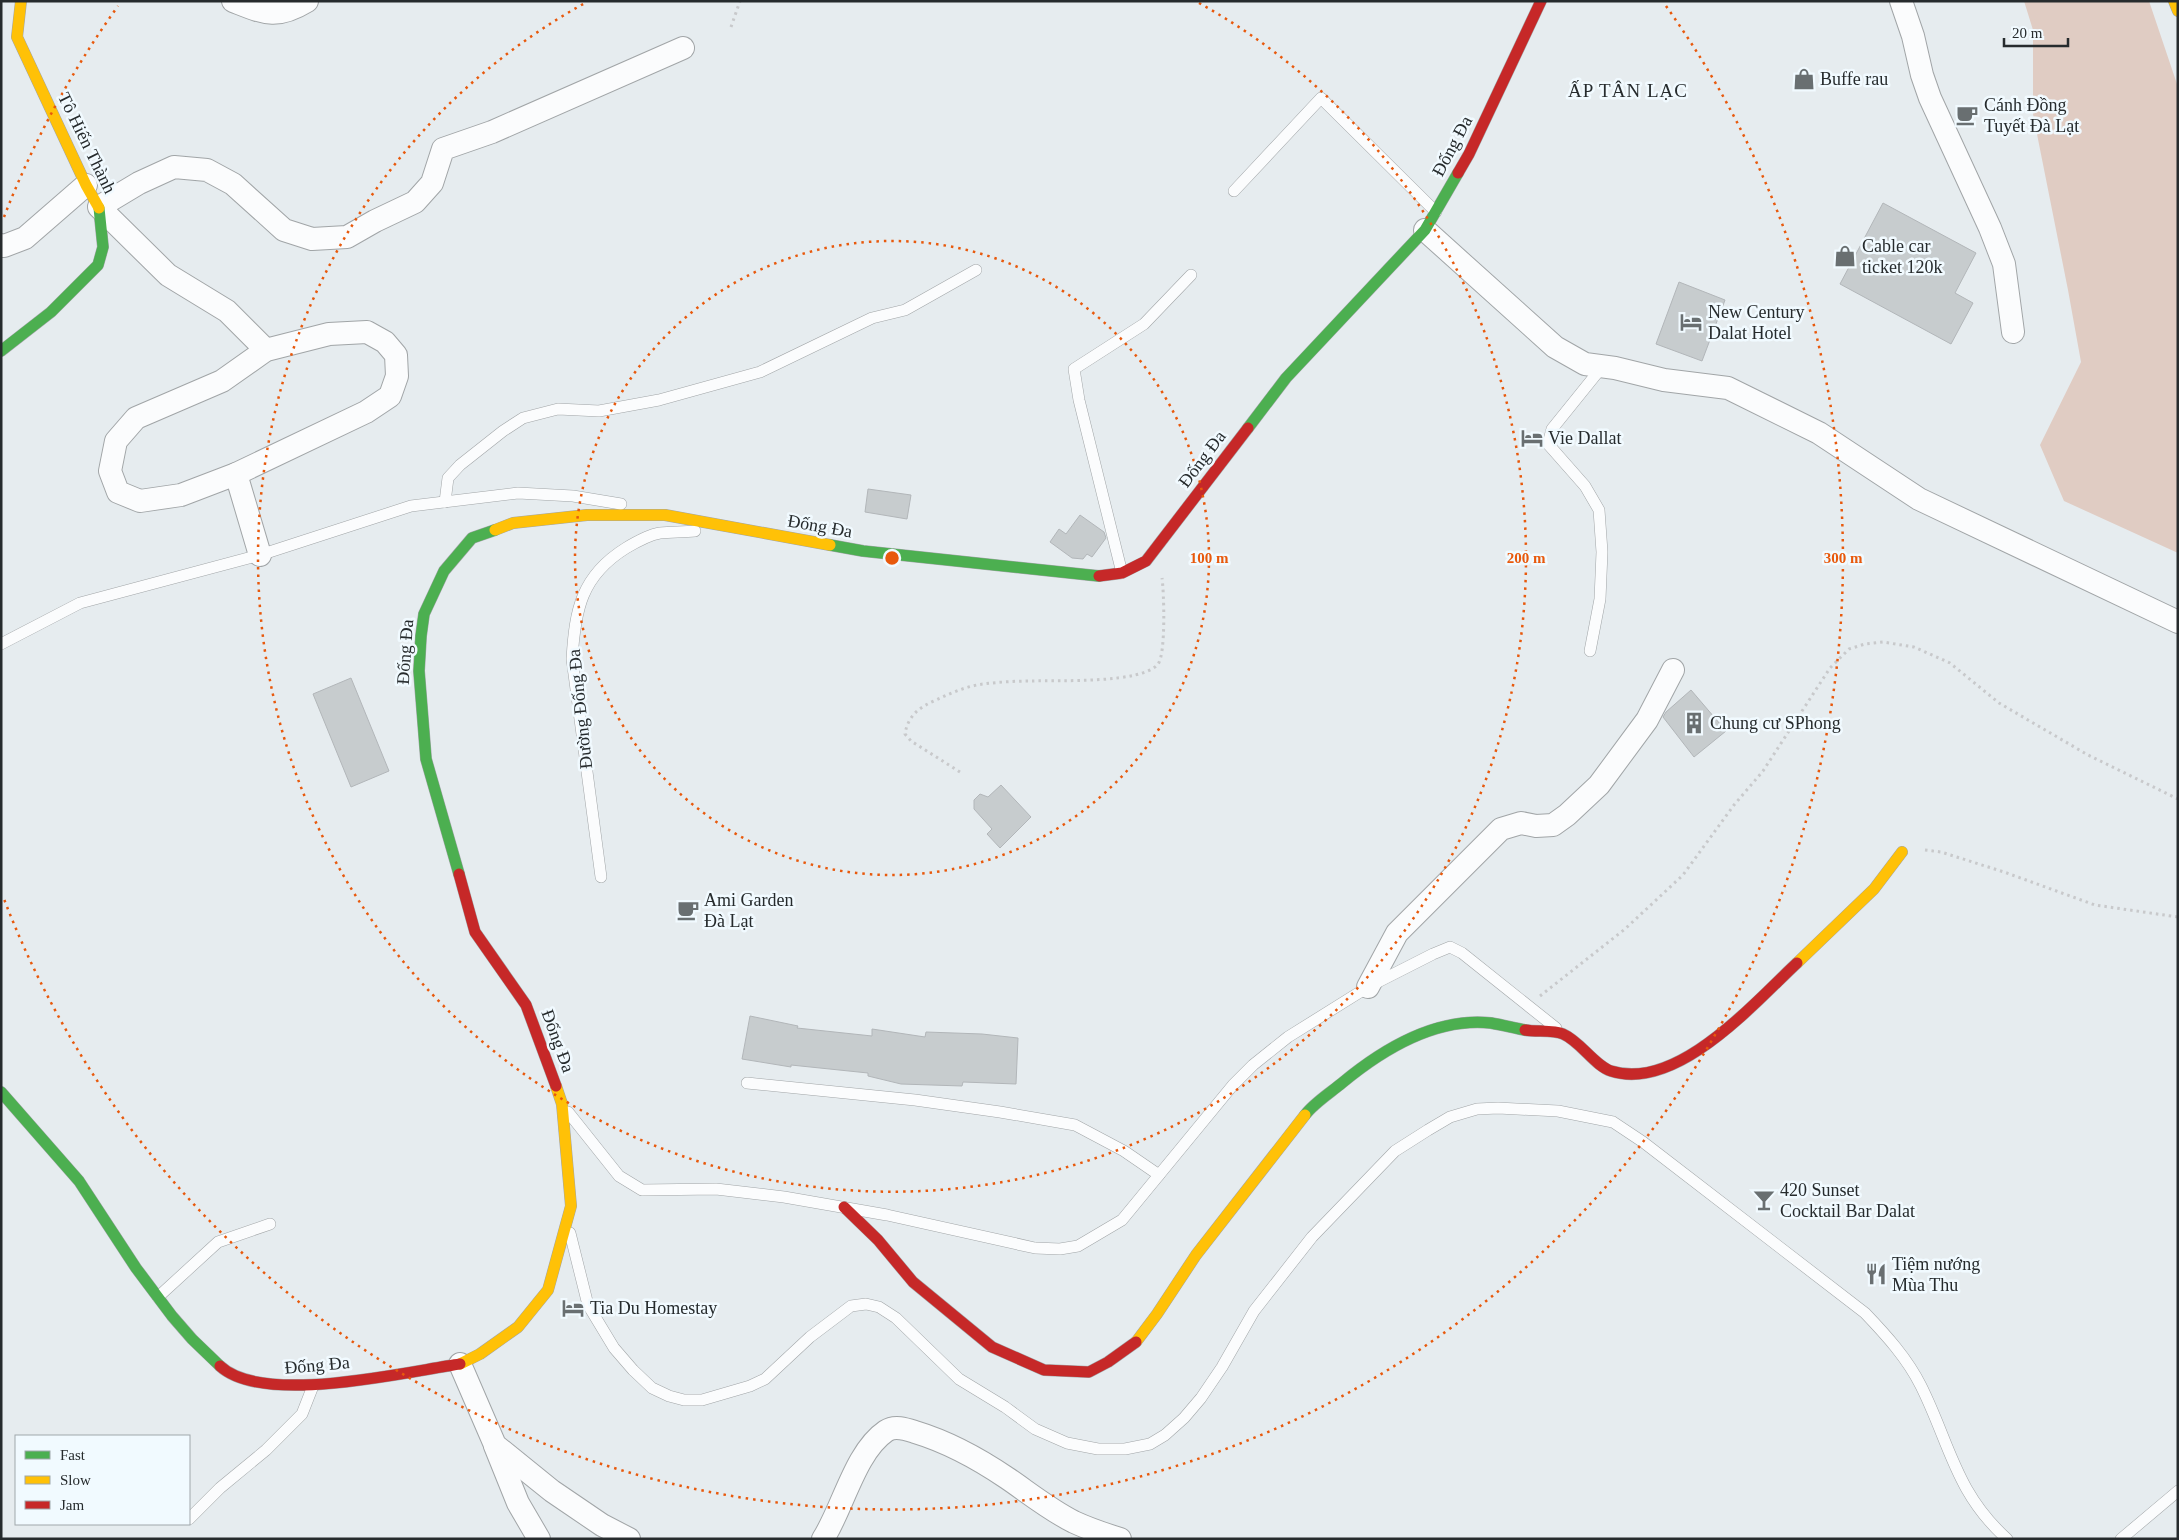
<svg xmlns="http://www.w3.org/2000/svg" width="2179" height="1540" font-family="Georgia,serif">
	<rect width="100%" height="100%" fill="#e6ecef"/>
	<polygon fill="#e0ccc3" points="2024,1 2149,1 2178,87 2178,553 2064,501 2040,445 2081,362 2068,290 2033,114 2033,30"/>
	<g fill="#c7ccce" stroke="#b2b6b9">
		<polygon points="1883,203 1976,253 1955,293 1973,303 1951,344 1840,284"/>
		<polygon points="1679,282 1725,300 1702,361 1656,344"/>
		<polygon points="868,489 911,495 907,519 865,512"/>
		<polygon points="1080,515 1104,532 1106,538 1092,557 1087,554 1083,559 1072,558 1050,542 1059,529 1066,534"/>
		<polygon points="351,678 389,771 351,787 313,694"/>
		<polygon points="1691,690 1726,731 1694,757 1663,717 1666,712"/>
		<polygon points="1001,785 1031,817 1000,848 987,834 992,829 974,809 974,800 980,794 988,797"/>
		<polygon points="750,1016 798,1026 797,1028 872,1036 872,1029 925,1037 926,1032 982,1034 1018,1038 1016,1084 963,1082 962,1086 901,1084 868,1076 868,1073 791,1065 791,1067 742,1059"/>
	</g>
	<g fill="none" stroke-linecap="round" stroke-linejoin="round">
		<g stroke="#a1a5a7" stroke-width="12">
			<g id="lane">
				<polyline points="1234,191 1321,98 1436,212"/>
				<polyline points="445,502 448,478 460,465 503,431 523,418 558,409 599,411 659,400 760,372 872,318 905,310 976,270"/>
				<polyline points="1122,573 1079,400 1074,369 1144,324 1191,275"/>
				<polyline points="1,644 80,603 260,555 411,506 518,493 573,496 621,504"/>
				<polyline points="1590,651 1600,599 1602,552 1599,510 1585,486 1548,444 1552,429 1602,367"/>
				<path d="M601 877 572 659C575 610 581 576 626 548 636 542 648 535 660 533 672 532 683 532 695 531"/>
				<polyline points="747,1083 915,1100 1000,1112 1075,1125 1124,1151 1159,1175"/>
				<polyline points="568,1112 619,1176 642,1190 716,1189 784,1197 887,1215 1035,1248 1060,1249 1078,1246 1122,1220 1233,1085 1253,1065 1288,1037 1368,987 1433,954 1450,947 1462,953 1556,1028"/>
				<path d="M570 1233 588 1305 614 1348 633 1370 652 1388 669 1396 684 1400H702L750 1386 765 1379 810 1337 851 1306 866 1304 879 1307 896 1318 959 1379 1005 1407 1035 1429 1067 1443 1098 1449H1125L1150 1444 1165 1435 1184 1418 1201 1398 1222 1367 1254 1311 1312 1237 1395 1151 1428 1130 1450 1117 1477 1109 1498 1108 1558 1111 1613 1122 1643 1142 1865 1313C1886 1335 1907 1358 1921 1386 1950 1444 1955 1492 2007 1539"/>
				<polyline points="158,1297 218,1242 270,1224"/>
				<polyline points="189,1519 220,1488 266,1450 302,1414 313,1386"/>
				<polyline points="2121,1539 2178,1491"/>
			</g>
		</g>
		<g stroke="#a1a5a7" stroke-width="24">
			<g id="street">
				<path d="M233 1C264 13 276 20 307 1"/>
				<polyline points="1901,1 1913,36 1922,75 1930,98 1990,228 2004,264 2013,332"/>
				<polyline points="1425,230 1555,347 1585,364 1615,368 1664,380 1728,388 1819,433 1919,499 2178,622"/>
				<polyline points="1,245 4,246 25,238 86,185"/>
				<polygon points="367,332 385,342 396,355 397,376 390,396 366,412 236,474 181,495 140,501 118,492 110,471 116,441 136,418 222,381 266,350 329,334"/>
				<polyline points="266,350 227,311 168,275 99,207 139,183 174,167 207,170 233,184 284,230 312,239 347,237 375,221 415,202 432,183 443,149 492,132 683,48"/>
				<polyline points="236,474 260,555"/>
				<polyline points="1368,987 1397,933 1501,829 1521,823 1536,826 1553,825 1567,815 1599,785 1647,720 1673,670"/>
				<polyline points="460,1364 495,1445 552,1491 602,1525 629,1539"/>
				<polyline points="495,1446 518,1503 539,1539"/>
				<path d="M823 1539C843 1508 855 1452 886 1431 895 1425 906 1429 915 1432 948 1442 979 1459 1007 1478 1029 1493 1050 1510 1074 1522 1089 1529 1104 1534 1120 1539"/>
			</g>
		</g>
		<g stroke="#a1a5a7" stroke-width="12">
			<g id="fast">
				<polyline points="1,351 51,312 98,265 103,247 99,208"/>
				<polyline points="1248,428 1286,378 1425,230 1458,173"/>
				<polyline points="830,545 863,551 1099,576"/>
				<polyline points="459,874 426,759 419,671 421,636 424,614 444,571 472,538 495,530"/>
				<polyline points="1,1092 79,1181 136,1268 172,1316 192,1339 220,1366"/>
				<path d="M1305 1115C1314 1103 1330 1093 1342 1083 1383 1049 1436 1017 1491 1023 1503 1025 1514 1028 1525 1030"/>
			</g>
		</g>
		<g stroke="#a1a5a7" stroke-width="12">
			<g id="slow">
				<polyline points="21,1 17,37 86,185 99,208"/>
				<polyline points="2174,1 2178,11"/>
				<polyline points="495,530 513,523 587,515 665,515 830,545"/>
				<polyline points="1797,963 1874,889 1902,852"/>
				<polyline points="1136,1342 1157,1314 1196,1255 1305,1115"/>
				<polyline points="460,1364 480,1354 518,1327 548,1290 571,1206 562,1104 556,1086"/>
			</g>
		</g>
		<g stroke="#a1a5a7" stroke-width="12">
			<g id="jam">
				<polyline points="1458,173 1469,154 1541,1"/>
				<polyline points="1099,576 1122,573 1146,561 1248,428"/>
				<polyline points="459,874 475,932 526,1005 556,1086"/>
				<path d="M1525 1030C1537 1032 1553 1030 1563 1034 1580 1041 1595 1066 1611 1071 1677 1092 1754 1003 1797 963"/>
				<polyline points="844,1207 878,1240 913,1282 992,1347 1044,1370 1089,1372 1108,1362 1136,1342"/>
				<path d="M220 1366C263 1406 404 1372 460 1364"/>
			</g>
		</g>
		<g stroke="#c8c9cb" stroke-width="3" stroke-dasharray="2.5 4" stroke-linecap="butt">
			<polyline points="731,27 740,1"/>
			<path d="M960 772 911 741 905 734C908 715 920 707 936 700 951 693 967 686 983 684 999 682 1016 681 1032 681 1059 680 1142 684 1158 664 1166 654 1164 592 1162 578"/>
			<polyline points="1925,850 1941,852 2004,872 2095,905 2178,917"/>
			<polyline points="1540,996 1625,929 1683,875 1734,805 1763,771 1830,668 1849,649 1865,644 1883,642 1914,647 1950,663 1999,703 2088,755 2178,799"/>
		</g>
		<use href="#lane" stroke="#fbfcfd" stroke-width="11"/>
		<use href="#street" stroke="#fbfcfd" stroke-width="22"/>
		<use href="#fast" stroke="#4caf50" stroke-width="11"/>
		<use href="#slow" stroke="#ffc107" stroke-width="11"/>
		<use href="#jam" stroke="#c62828" stroke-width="11"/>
	</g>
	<g fill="none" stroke="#e8590c" stroke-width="2.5" stroke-dasharray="2.5 5">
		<circle cx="892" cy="558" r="317"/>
		<path d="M1199 3A634 634 0 1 1 585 3"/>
		<path d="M4 217A951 951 0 0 1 118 6M1666 6A951 951 0 1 1 4 899"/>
	</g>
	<defs>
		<g id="shop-bare" transform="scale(1.725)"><path d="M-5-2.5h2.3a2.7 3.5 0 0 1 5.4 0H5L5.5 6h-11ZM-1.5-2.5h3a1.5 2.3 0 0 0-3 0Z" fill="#696f71" stroke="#f1faff" stroke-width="2.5" paint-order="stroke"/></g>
		<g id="cafe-bare" transform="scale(1.725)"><path d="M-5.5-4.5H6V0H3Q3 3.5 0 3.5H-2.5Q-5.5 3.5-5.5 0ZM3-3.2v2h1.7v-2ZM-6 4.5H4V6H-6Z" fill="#696f71" stroke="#f1faff" stroke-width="2.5" paint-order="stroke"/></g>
		<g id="hotel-bare" transform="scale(1.725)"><path d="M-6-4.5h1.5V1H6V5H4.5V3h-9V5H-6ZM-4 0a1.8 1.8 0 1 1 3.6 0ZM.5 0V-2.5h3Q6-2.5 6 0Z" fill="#696f71" stroke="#f1faff" stroke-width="2.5" paint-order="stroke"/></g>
		<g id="building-bare" transform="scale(1.725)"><path d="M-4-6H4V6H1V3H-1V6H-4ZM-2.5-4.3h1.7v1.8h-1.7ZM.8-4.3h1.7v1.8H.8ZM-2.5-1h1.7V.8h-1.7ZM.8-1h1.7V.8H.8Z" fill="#696f71" stroke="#f1faff" stroke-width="2.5" paint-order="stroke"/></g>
		<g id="bar-bare" transform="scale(1.725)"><path d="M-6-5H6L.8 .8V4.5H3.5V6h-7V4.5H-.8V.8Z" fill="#696f71" stroke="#f1faff" stroke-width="2.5" paint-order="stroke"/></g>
		<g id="restaurant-bare" transform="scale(1.725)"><path d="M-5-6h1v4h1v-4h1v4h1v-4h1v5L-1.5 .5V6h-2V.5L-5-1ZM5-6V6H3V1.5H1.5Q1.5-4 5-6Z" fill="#696f71" stroke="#f1faff" stroke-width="2.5" paint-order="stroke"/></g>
	</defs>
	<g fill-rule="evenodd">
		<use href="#shop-bare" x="1804" y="79"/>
		<use href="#cafe-bare" x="1967" y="115"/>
		<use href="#shop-bare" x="1845" y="256"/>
		<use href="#hotel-bare" x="1691" y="322"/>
		<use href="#hotel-bare" x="1532" y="438"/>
		<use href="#building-bare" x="1694" y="723"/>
		<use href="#cafe-bare" x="688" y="910"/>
		<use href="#bar-bare" x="1764" y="1200"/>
		<use href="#restaurant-bare" x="1876" y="1274"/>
		<use href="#hotel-bare" x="573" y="1308"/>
	</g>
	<g text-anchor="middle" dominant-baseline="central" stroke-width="5" stroke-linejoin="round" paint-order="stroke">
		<g font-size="18" fill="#262b2d" stroke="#f1faff" text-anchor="start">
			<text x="1820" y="79">Buffe rau</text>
			<text x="1984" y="105">Cánh Đồng<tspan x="1984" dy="21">Tuyết Đà Lạt</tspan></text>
			<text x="1862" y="246">Cable car<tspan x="1862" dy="21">ticket 120k</tspan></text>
			<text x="1708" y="312">New Century<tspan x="1708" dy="21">Dalat Hotel</tspan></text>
			<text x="1548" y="438">Vie Dallat</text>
			<text x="1710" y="723">Chung cư SPhong</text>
			<text x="704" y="900">Ami Garden<tspan x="704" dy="21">Đà Lạt</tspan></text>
			<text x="1780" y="1190">420 Sunset<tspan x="1780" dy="21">Cocktail Bar Dalat</tspan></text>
			<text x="1892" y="1264">Tiệm nướng<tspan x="1892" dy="21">Mùa Thu</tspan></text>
			<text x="590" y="1308">Tia Du Homestay</text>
		</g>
		<g font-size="18" fill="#262b2d" stroke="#f1faff">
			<text transform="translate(87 143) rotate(64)">Tô Hiến Thành</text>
			<text transform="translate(1452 146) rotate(-62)">Đống Đa</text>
			<text transform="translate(1202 459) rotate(-53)">Đống Đa</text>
			<text transform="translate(820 526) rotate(10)">Đống Đa</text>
			<text transform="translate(405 652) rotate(-86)">Đống Đa</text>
			<text transform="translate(580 709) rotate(-96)">Đường Đống Đa</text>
			<text transform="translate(558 1041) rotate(70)">Đống Đa</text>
			<text transform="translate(317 1365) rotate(-5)">Đống Đa</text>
		</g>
		<g font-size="19" letter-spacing="1" fill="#262b2d" stroke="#f1faff">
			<text x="1628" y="90">ẤP TÂN LẠC</text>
		</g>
	</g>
	<circle cx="892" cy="558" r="8" fill="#e8590c" stroke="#f1faff" stroke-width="2.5"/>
	<g font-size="15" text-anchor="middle" font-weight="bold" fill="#e8590c" stroke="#f1faff" stroke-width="5" stroke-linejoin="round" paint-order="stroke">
		<text x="1209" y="563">100 m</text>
		<text x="1526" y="563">200 m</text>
		<text x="1843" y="563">300 m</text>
	</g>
	<rect width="2179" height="1540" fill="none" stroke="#262b2d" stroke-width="5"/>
	<rect x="15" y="1435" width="175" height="90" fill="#f1faff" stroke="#a0a7ab"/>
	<rect x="25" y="1451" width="25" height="8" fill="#4caf50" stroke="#a0a7ab"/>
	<text x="60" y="1460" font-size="15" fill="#262b2d">Fast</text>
	<rect x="25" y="1476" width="25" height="8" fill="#ffc107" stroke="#a0a7ab"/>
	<text x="60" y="1485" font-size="15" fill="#262b2d">Slow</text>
	<rect x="25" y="1501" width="25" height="8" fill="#c62828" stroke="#a0a7ab"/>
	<text x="60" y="1510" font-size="15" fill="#262b2d">Jam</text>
	<path d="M2004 38v8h64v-8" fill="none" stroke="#262b2d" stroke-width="2.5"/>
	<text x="2012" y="38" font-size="15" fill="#262b2d" stroke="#f1faff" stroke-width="4" paint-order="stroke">20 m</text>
</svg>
